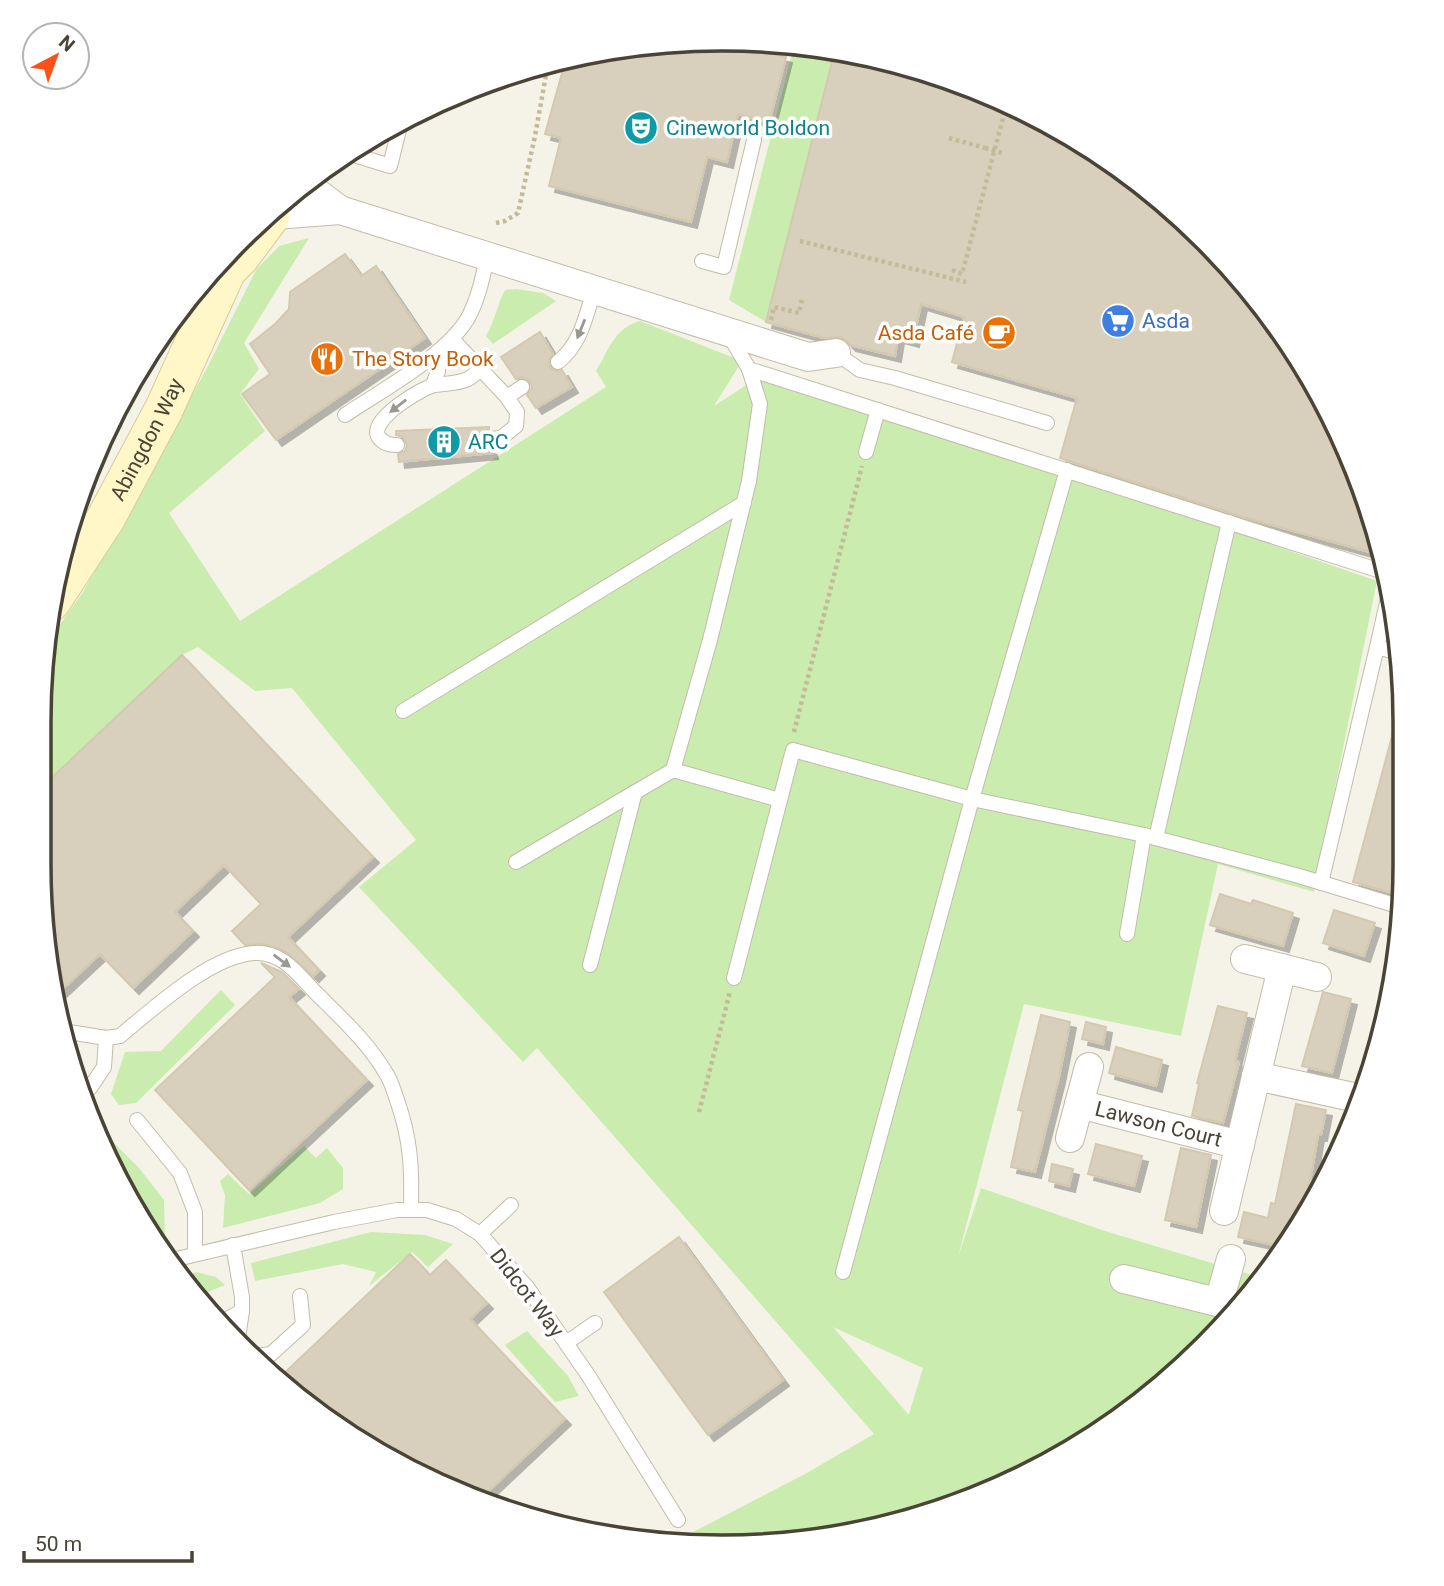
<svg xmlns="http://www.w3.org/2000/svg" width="1444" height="1586" font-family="Roboto,sans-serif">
	<defs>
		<filter id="shadow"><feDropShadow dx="6" dy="6" stdDeviation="0" flood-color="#0004"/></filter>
	</defs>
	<rect width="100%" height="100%" fill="#f5f3e8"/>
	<g fill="#caecae" fill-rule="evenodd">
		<polygon points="794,46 835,50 766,322 729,300"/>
		<path d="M309 238 244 343 259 369 240 394 265 431 169 513 240 621 606 387 596 371C609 350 614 328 640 321L742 361 714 406 768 371 1377 581 1314 892 1218 864 1181 1036 1024 1004 958 1257 981 1188 1105 1231 1262 1278 1236 1314 1138 1407 984 1495 856 1534 722 1547 672 1543 805 1474 874 1434 537 1048 523 1062 359 887 416 840 292 688 255 691 198 647 182 655 42 787 49 640 83 592 208 366 256 270 279 246ZM833 1327 923 1368 909 1414H908Z"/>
		<path d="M516 289 543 293 556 301 493 344 486 336C495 321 497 305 505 290Z"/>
		<polygon points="221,990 235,1005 136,1103 119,1105 111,1094 125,1052 161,1051"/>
		<polygon points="100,1129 139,1168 164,1200 165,1242 157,1243 109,1166 97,1132"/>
		<polygon points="304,1146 316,1158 327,1148 343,1168 343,1189 320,1203 223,1228 225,1195 220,1181 228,1174 249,1194"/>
		<polygon points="371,1232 425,1235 453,1244 428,1267 412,1252 369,1286 376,1272 343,1264 255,1281 251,1263"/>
		<polygon points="196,1272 216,1277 225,1285 208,1292 209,1307 179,1279"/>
		<polygon points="527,1331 568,1376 579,1396 555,1402 505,1345"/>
	</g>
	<g fill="#d8d0bd" stroke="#d3c9af" stroke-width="2" filter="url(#shadow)">
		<polygon points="722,38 756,42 755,49 786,57 769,123 738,114 727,162 707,157 691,222 549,186 561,138 545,134 564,66 562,60 588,52"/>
		<polygon points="835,50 855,52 983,90 1101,153 1205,238 1290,342 1353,460 1377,538 1373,553 1243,517 1060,458 1077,398 952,362 964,317 921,304 913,341 898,337 895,356 850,345 842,337 824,338 766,322"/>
		<polygon points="345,254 361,276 376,266 425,338 276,440 242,394 270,374 250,344 275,324 289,309 290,292"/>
		<polygon points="540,332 553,354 549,360 550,368 556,371 562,370 572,387 536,408 527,395 532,387 530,381 522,377 516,379 501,357"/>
		<polygon points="489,427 489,429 482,434 481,441 485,447 491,449 492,453 399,462 398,454 405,451 407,445 403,437 396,435 396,431"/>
		<polygon points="182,655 373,857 288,937 319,970 313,976 285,951 264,944 245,945 232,931 261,904 224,865 175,912 193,931 133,988 100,954 52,999 38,864 42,787"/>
		<polygon points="1399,710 1404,711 1405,722 1402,861 1393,893 1353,882"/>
		<polygon points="1220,894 1251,904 1253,900 1293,913 1283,946 1210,925"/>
		<polygon points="1334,910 1375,923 1364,956 1323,943"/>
		<polygon points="261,963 282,972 299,989 289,997 367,1080 249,1190 155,1090 275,977"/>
		<polygon points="1323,992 1351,999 1332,1073 1302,1066"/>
		<polygon points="1218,1006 1247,1013 1235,1061 1239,1062 1223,1123 1192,1116 1199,1084 1197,1083"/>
		<polygon points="1041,1015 1070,1022 1059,1077 1035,1172 1011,1167 1023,1111 1018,1110"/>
		<polygon points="1086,1022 1106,1027 1103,1044 1082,1039"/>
		<polygon points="1116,1047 1162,1060 1156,1086 1109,1073"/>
		<polygon points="1296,1104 1326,1110 1321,1135 1318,1135 1307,1199 1303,1198 1295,1233 1284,1247 1238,1237 1244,1212 1268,1218 1271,1203 1275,1204"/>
		<polygon points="1096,1144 1142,1156 1134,1186 1088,1174"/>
		<polygon points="1181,1148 1211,1155 1196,1227 1165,1220"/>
		<polygon points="1052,1164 1073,1169 1069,1186 1049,1181"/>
		<polygon points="679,1237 783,1380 708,1435 604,1292"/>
		<polygon points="410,1254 430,1275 446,1260 487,1303 470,1319 565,1419 481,1498 420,1477 306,1406 278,1379"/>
	</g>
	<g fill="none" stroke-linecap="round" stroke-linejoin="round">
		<g stroke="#c2bcaa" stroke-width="16">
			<g id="lane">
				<polyline points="345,152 390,166 401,122"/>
				<polyline points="702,261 724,267 754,140"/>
				<polyline points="453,340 507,397 522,387"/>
				<polyline points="838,350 836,353 860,370 895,378 1047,423"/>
				<path d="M558 362C580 345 586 317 594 290"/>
				<polyline points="749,369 1387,573"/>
				<polyline points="433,385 438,371 437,352"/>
				<path d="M345 415C382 390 451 353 470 314 479 296 483 276 487 257"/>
				<polyline points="490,439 501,438 516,426 517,412 507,397"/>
				<path d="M397 445C390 445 382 443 378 436 370 419 421 388 435 385 446 383 458 384 468 379 472 377 477 372 481 369"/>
				<polyline points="866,452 878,410"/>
				<polyline points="1391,585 1377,647 1399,653"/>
				<polyline points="403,711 744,503"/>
				<polyline points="673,770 780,800"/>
				<polyline points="1156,838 1229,522"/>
				<polyline points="516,862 673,770 710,640 749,481 760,404 749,369 729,335"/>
				<polyline points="1321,883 1377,647"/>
				<polyline points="1127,934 1144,835"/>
				<polyline points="590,965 635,792"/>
				<polyline points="734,978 793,750 972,799 1144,835 1299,876 1401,907"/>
				<path d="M63 1031 106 1038 120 1036C154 1008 210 956 254 953 281 951 297 973 314 991 340 1017 369 1043 387 1075 392 1083 394 1092 397 1100 411 1140 412 1168 411 1210"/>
				<polyline points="90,1088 104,1067 106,1038"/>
				<polyline points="137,1120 180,1173 195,1212 195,1254"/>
				<polyline points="480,1234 511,1205"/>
				<polyline points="168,1261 334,1222 397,1210 427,1210 456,1219 480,1234 527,1287 588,1375 678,1520"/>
				<polyline points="843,1272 972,799 1067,470"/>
				<polyline points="222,1322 242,1311 242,1297 233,1245"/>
				<polyline points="238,1338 242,1311"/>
				<polyline points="566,1343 595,1323"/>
				<polyline points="255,1356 271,1354 303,1325 300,1296"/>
			</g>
		</g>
		<g stroke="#c2bcaa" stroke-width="30">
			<g id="street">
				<polyline points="305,184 340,210 808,357 836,353"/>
				<polyline points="275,215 340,210"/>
				<polyline points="1245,959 1317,977"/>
				<polyline points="1256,1076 1362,1099"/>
				<path id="s1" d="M1079 1104 1240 1145"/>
				<polyline points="1070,1138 1089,1067"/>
				<polyline points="1224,1211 1282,968"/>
				<polyline points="1124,1279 1241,1308"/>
				<polyline points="1219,1302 1231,1259"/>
			</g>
		</g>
		<g stroke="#d9cd95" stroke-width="40">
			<g id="secondary">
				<polyline points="227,270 241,256 270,217"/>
				<path id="s2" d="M51 602 106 518 164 409 227 270V252"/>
			</g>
		</g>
		<g stroke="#c4ba9a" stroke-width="4.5" stroke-dasharray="3.5 3.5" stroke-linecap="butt">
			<polyline points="949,138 985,148"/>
			<polyline points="496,223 505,221 518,213 535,136 548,64"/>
			<polyline points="800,241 966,282"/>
			<polyline points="952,270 962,274 1007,103"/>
			<polyline points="771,320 774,307 799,313 802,299"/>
			<polyline points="140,384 161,333"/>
			<polyline points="794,732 862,466"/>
			<polyline points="699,1112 730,992"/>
		</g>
		<use href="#lane" stroke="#fff" stroke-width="14"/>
		<use href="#street" stroke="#fff" stroke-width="28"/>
		<use href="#secondary" stroke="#fff7c8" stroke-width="38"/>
		<polyline stroke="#c4ba9a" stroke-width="4.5" stroke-dasharray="3.5 3.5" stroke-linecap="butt" points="985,148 1002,153"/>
	</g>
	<defs><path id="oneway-solid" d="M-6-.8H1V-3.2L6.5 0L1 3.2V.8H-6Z" transform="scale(1.75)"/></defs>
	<g fill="#9b9890">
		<use href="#oneway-solid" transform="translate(581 329) rotate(112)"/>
		<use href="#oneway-solid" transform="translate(398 406) rotate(142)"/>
		<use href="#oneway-solid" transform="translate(282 961) rotate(37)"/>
	</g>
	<defs>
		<g id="theatre-disc" transform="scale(1.75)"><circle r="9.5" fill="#0f9aa8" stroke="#fff"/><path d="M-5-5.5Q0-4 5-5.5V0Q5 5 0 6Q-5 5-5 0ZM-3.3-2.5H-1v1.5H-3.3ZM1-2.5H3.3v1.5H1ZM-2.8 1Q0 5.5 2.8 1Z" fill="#fff"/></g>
		<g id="supermarket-disc" transform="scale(1.75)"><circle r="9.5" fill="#3f7fe0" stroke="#fff"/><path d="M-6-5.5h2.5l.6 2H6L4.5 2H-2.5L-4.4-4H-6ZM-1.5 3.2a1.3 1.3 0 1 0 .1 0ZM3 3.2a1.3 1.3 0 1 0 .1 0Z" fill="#fff"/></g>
		<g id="cafe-disc" transform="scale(1.75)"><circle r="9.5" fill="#e8710a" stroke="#fff"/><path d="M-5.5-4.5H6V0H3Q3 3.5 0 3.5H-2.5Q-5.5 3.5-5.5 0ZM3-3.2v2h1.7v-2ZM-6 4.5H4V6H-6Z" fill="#fff"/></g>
		<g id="restaurant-disc" transform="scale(1.75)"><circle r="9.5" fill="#e8710a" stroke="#fff"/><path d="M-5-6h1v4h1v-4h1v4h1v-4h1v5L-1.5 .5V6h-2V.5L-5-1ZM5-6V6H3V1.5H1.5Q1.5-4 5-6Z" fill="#fff"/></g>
		<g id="building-disc" transform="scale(1.75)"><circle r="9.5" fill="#0f9aa8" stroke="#fff"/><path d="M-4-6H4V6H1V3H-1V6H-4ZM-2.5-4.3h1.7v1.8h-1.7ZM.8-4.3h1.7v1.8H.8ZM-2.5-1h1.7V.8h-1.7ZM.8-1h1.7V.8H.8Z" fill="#fff"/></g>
	</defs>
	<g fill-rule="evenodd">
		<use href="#theatre-disc" x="641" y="128"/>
		<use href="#supermarket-disc" x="1118" y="321"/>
		<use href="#cafe-disc" x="999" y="333"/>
		<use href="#restaurant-disc" x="327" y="359"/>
		<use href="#building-disc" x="444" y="442"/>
	</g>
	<g text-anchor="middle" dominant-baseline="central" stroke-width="7" stroke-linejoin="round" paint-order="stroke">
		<g font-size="21" fill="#0d838f" stroke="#fff" text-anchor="start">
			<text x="666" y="128">Cineworld Boldon</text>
			<text x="468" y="442">ARC</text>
		</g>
		<g font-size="21" fill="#366cbe" stroke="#fff" text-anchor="start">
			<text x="1142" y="321">Asda</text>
		</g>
		<g font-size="21" fill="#c56008" stroke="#fff" text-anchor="end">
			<text x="974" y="333">Asda Café</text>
			<text x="352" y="359" text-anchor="start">The Story Book</text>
		</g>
		<g font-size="21" fill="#494436" stroke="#fff">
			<text stroke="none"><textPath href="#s2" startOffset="189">Abingdon Way</textPath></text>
			<text stroke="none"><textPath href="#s1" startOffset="82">Lawson Court</textPath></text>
			<text transform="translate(527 1293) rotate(52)">Didcot Way</text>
		</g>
	</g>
	<path d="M0 0H1444V1586H0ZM722 51H722A671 671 0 0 1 1393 722V864A671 671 0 0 1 722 1535H722A671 671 0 0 1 51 864V722A671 671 0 0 1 722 51Z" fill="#fff" fill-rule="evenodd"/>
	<path fill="none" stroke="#494436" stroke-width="3.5" d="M722 51H722A671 671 0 0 1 1393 722V864A671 671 0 0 1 722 1535H722A671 671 0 0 1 51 864V722A671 671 0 0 1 722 51Z"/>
	<g transform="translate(56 56) rotate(41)"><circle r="33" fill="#ffffff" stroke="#b6b4af" stroke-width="2"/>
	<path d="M0-5L12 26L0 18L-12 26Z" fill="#ff5115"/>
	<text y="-10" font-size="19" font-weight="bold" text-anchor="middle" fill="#494436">N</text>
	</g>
	<path d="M24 1551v10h168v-10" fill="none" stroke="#494436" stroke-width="3.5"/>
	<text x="35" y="1551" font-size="21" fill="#494436" stroke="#ffffff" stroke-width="5" paint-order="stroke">50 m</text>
</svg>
